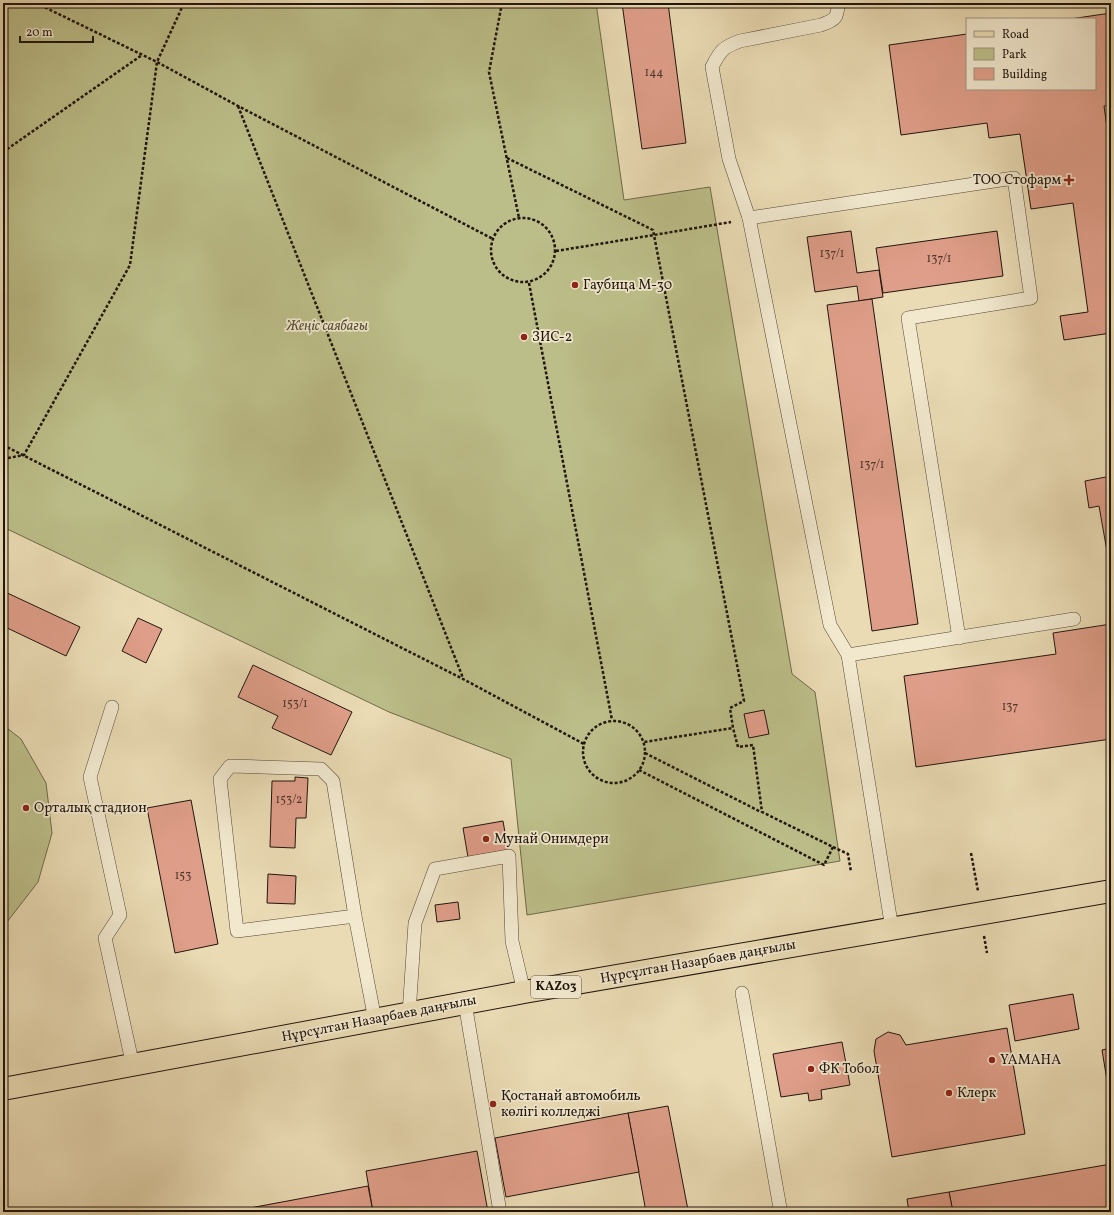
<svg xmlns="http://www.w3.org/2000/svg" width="1114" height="1215" font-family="Vollkorn,serif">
	<rect width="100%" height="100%" fill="#eadbb4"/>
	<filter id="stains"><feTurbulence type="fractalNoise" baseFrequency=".005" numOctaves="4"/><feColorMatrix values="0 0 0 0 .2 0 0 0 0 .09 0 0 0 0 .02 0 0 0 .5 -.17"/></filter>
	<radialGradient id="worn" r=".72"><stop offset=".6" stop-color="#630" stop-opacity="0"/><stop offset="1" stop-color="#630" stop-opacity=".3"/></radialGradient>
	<g fill="#bcbe89" stroke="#6e6a4b">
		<polygon points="3,3 596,3 624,200 710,187 792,674 815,692 840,861 527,915 511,759 389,712 3,527"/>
		<polygon points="3,725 21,739 46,783 52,833 38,882 7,922 3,924"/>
	</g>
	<g fill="#df9e89" stroke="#20150d">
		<polygon points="622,3 668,3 686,143 642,149"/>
		<polygon points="1111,13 1111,105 1104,106 1111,157 1111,333 1064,340 1060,316 1088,312 1073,203 1031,209 1020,134 989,138 987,123 901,135 889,45 967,34 967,89 1095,89 1095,19 1070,19"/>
		<polygon points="851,231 857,273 879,270 883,297 859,301 857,286 815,292 807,237"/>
		<polygon points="997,231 1003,276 883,293 876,248"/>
		<polygon points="872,299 918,624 872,631 827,305"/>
		<polygon points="1111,476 1111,557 1108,557 1099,506 1089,508 1085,481"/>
		<polygon points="3,591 80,627 66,656 3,626"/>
		<polygon points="138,618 162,629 146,663 122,651"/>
		<polygon points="1111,624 1111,739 916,767 904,676 1056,654 1053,633"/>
		<polygon points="253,665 352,712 331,755 272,728 278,716 238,697"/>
		<polygon points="764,710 769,734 749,738 744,714"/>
		<polygon points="295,777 308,778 306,818 296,818 295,848 270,847 272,781 295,781"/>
		<polygon points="191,800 218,944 175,953 147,808"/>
		<polygon points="503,821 508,850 468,857 463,828"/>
		<polygon points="268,874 296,876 295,904 267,903"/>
		<polygon points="458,902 460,919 437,922 435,905"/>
		<polygon points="1073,994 1079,1029 1015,1041 1009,1005"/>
		<polygon points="1007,1028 1025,1134 892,1157 874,1051 876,1039 888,1032 900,1035 906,1045"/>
		<polygon points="842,1042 850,1085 821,1090 822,1099 809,1101 808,1093 781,1097 773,1054"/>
		<polygon points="1111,1048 1111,1098 1110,1099 1102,1050"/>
		<polygon points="668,1106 688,1210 677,1212 646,1212 628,1113"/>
		<polygon points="628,1113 639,1172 506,1197 495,1138"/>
		<polygon points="477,1151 488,1212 373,1212 366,1171"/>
		<polygon points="1111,1164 1111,1212 953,1212 949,1192"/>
		<polygon points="368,1186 373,1212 231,1212 250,1208"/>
		<polygon points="949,1192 953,1212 909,1212 907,1199"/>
	</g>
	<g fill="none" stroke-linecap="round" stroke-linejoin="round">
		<g stroke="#524637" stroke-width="14">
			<g id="lane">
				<path d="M749 218 729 159 712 67C720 51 723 47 740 41L821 25C835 20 838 18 838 3"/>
				<polyline points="848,655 1074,619"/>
				<polyline points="112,707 90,777 120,915 105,938 133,1066"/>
				<polyline points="355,916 237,931 220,779 230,766 321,769 333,781 355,916 375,1020"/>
				<polyline points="892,929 848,655 830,625 749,218 1014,178 1031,298 908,318 959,638"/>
				<polyline points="742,993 780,1208"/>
				<polyline points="465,1003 500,1212"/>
				<polyline points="409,1014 415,923 435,869 509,856 512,941 524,992"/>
			</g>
		</g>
		<g stroke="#20150d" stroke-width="24">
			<polyline id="primary" points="3,1089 524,992 1111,891"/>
		</g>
		<g stroke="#20150d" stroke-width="2.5" stroke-dasharray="3 2" stroke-linecap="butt">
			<polyline points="36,3 157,62 238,106 493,239"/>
			<polyline points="502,3 489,72 519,218"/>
			<polyline points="238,106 463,678"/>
			<polyline points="3,152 142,55"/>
			<polyline points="507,158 653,230 744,701 730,708 733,728 644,742"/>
			<circle cx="523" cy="250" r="32"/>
			<polyline points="556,251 654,235 731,222"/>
			<polyline points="529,283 612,720"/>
			<polyline points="3,445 463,679 584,744"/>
			<polyline points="3,459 24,455 130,265 157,62 184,3"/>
			<circle cx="614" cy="752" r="31"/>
			<polyline points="645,753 761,812"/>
			<polyline points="639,770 824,865 833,847 762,812 753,745 738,747 733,728"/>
			<polyline points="833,847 848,854 851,872"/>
			<polyline points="971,853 978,891"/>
			<polyline points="984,936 987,953"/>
		</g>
		<use href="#lane" stroke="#f1e8ce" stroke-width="13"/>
		<use href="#primary" stroke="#eadbb4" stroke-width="22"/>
	</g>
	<g fill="#8f2418" stroke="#f1e8ce" stroke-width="1.5">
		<path d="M1067 174h4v4h4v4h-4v4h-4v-4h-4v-4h4z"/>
		<circle cx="575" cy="285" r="4"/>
		<circle cx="524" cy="337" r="4"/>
		<circle cx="26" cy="808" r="4"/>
		<circle cx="486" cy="839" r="4"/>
		<circle cx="992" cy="1060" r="4"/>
		<circle cx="811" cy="1069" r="4"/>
		<circle cx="949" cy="1093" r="4"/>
		<circle cx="493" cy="1104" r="4"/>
	</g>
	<g text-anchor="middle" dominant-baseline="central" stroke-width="3.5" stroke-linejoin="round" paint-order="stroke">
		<g font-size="12" fill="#50372c">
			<text x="654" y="73">144</text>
			<text x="832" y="254">137/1</text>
			<text x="939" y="259">137/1</text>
			<text x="872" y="465">137/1</text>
			<text x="295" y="704">153/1</text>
			<text x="1010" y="707">137</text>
			<text x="289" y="800">153/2</text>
			<text x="183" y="876">153</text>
		</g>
		<rect fill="#f1e8ce" stroke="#5f5447" stroke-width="1" x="531" y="976" width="50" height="22" rx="3"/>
		<g font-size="13" font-weight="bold" fill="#20150d">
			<text x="556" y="987">KАZ03</text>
		</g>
		<g font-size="14" fill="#20150d" stroke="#f1e8ce" text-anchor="start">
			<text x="1061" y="180" text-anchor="end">ТОО Стофарм</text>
			<text x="583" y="285">Гаубица М-30</text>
			<text x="532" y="337">ЗИС-2</text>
			<text x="34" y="808">Орталық стадион</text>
			<text x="494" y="839">Мунай Онимдери</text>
			<text x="1000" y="1060">YAMAHA</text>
			<text x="819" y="1069">ФК Тобол</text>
			<text x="957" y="1093">Клерк</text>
			<text x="501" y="1096">Қостанай автомобиль<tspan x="501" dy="16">көлігі колледжі</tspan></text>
		</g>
		<g font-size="14" font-style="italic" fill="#575038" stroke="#f1e8ce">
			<text x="327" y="326">Жеңіс саябағы</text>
		</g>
		<g font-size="14" fill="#20150d" stroke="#f1e8ce">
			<text transform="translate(698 962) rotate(-10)">Нұрсұлтан Назарбаев даңғылы</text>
			<text transform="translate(379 1019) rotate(-11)">Нұрсұлтан Назарбаев даңғылы</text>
		</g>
	</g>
	<rect width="1114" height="1215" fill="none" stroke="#eadbb4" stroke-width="16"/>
	<rect x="4" y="4" width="1106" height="1207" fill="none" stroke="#20150d" stroke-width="2"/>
	<rect x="8" y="8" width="1098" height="1199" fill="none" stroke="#20150d"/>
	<rect x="966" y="18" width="130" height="72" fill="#f1e8ce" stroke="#9d9481"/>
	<rect x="974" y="31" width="20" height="6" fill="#eadbb4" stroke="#9d9481"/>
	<text x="1002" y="38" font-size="12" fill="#20150d">Road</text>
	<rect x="974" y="48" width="20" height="12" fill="#bcbe89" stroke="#9d9481"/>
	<text x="1002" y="58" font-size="12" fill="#20150d">Park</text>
	<rect x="974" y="68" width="20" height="12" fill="#df9e89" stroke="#9d9481"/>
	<text x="1002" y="78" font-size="12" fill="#20150d">Building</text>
	<path d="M20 36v6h73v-6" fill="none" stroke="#20150d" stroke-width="2"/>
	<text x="26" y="36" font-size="12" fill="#20150d" stroke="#f1e8ce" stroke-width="3" paint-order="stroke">20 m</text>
	<rect width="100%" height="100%" filter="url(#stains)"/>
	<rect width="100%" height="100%" fill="url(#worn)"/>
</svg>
